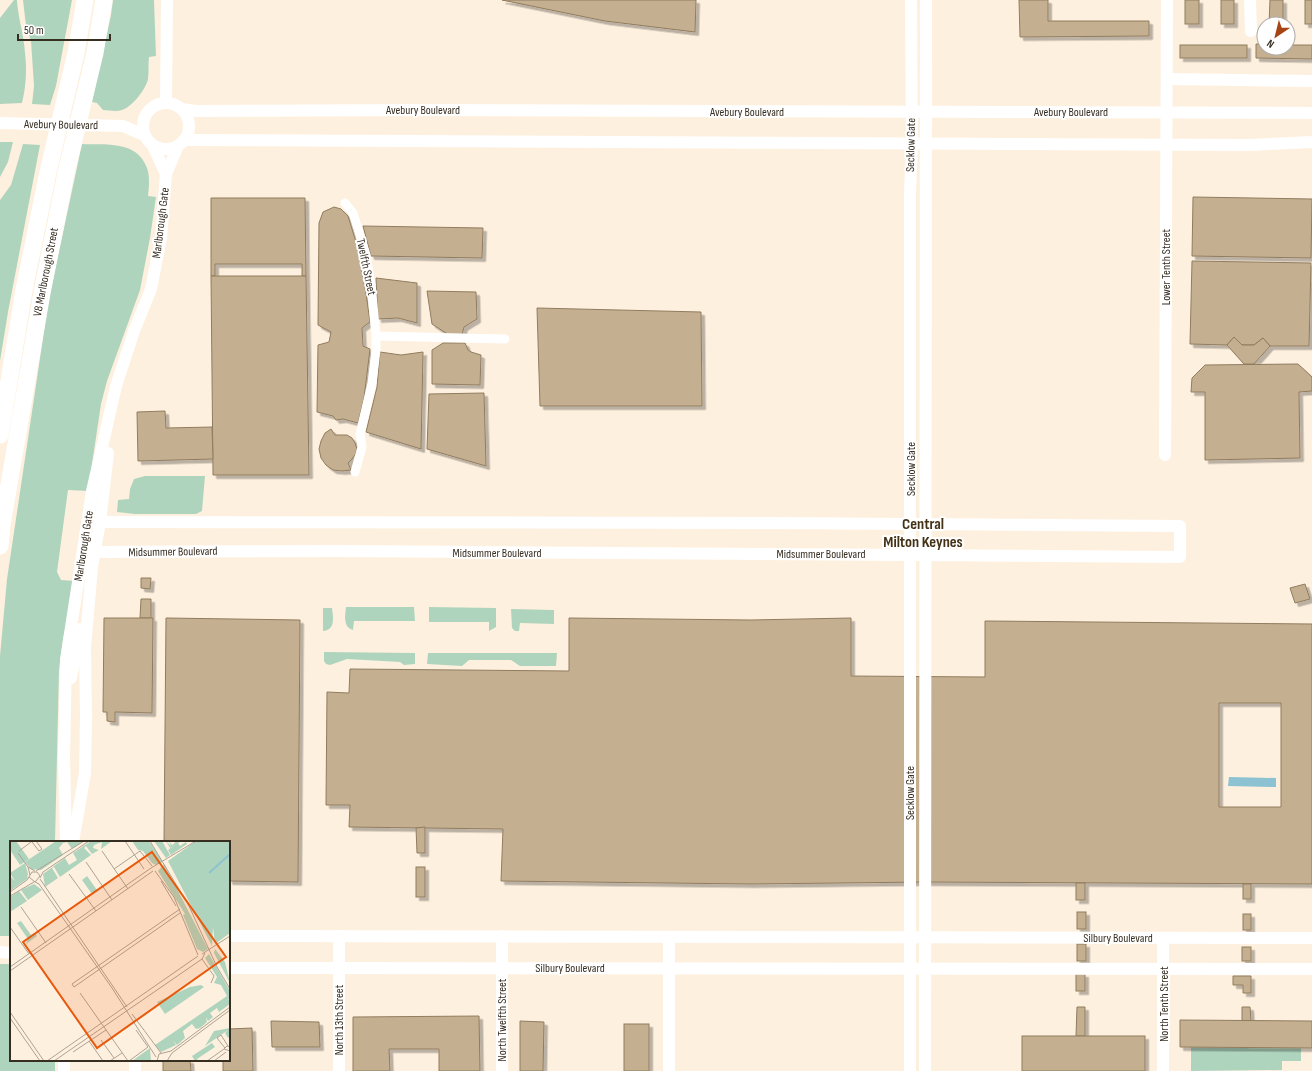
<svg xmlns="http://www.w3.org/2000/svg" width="1312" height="1071" font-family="'Sofia Sans Condensed',sans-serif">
	<defs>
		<filter id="shadow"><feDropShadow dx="3.5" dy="3.5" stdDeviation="0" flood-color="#0004"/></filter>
	</defs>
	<rect width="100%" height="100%" fill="#fef0de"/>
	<g fill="#afd4bd">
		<path d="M14 0H17C18 18 24 35 25 53 27 70 26 86 22 103L0 104V18Z"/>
		<polygon points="23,0 72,0 56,86 50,105 32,104 34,86 31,41 26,26"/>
		<path d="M113 0H154L156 56 149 57C148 64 149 72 148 79 146 89 132 107 122 110 116 112 109 110 103 110L97 103 92 102 111 15Z"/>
		<polygon points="0,142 13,142 8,162 0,177"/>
		<polygon points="23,144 40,145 8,312 0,361 0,200 11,185"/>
		<path d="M82 144C105 145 137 140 147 168 150 176 149 187 148 196L156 197 150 238 140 290 107 381 101 404 88 491 68 490 57 572 61 580 75 581 63 639 59 670 55 842H11V936H0V656L7 579 49 298Z"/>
		<polygon points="145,476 205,476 202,511 196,514 135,514 117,512 118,500 129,499 130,489 134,479"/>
		<path d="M346 607H414L415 621H354L353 630C343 627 345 616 346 607Z"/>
		<polygon points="429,607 496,608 496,627 489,631 489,622 429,622"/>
		<path d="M323 608H332C333 617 336 630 323 631Z"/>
		<polygon points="511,609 554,610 554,624 520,623 519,631 515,631 512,628"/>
		<polygon points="324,652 415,653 415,664 404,665 400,662 347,659 330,665 326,664 324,661"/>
		<polygon points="428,653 557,653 556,666 520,666 511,660 469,660 462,666 427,664"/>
		<polygon points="0,964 11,964 11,1060 55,1060 55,1071 0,1071"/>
		<polygon points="1191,1047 1301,1048 1301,1061 1282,1061 1282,1070 1191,1071"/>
	</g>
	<polygon fill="#8cc2d1" points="1229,777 1276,778 1276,787 1228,786"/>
	<g fill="#c5af91" stroke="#907c5f" fill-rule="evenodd" filter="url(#shadow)">
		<polygon points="502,0 696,0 695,32 605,21"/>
		<polygon points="1019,0 1048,0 1048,21 1149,21 1149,36 1020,37"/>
		<rect x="1185" y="0" width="14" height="24"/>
		<rect x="1221" y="0" width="13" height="24"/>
		<polygon points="1270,0 1283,0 1283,24 1269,24"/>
		<rect x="1305" y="0" width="7" height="24"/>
		<polygon points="1256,44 1264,44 1264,48 1288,48 1288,45 1312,45 1312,59 1256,58"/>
		<rect x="1180" y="45" width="67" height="13"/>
		<polygon points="1193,197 1312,199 1311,258 1192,256"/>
		<polygon points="211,198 305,198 306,276 302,276 302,264 215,264 215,276 211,276"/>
		<polygon points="334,207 341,209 348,216 356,242 366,293 370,322 362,328 363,346 370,349 364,398 358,423 343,419 336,420 333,416 317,412 318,345 329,342 331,332 318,325 319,223 323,212"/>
		<polygon points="363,226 483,228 482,258 371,256"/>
		<polygon points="1192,261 1311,263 1309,346 1270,346 1263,338 1254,345 1242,345 1234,337 1227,345 1190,344"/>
		<polygon points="211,276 306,276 309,475 213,475"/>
		<polygon points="376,278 417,283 417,323 398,318 378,319"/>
		<polygon points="427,291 476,292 477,319 464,327 462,335 449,335 432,324"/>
		<polygon points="537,308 701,312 702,406 540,406"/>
		<polygon points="1234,337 1242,345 1254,345 1263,338 1270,346 1254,364 1244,364 1227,345"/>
		<polygon points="443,343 465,343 468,350 471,352 481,355 480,385 432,384 432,350"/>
		<polygon points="380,352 401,355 423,352 421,449 366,432 377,387"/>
		<polygon points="1298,364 1312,377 1312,391 1299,392 1300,458 1205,460 1205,392 1191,392 1192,378 1205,365"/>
		<polygon points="484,393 486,466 427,449 429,394"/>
		<polygon points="165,411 166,428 212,427 213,459 138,461 137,412"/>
		<polygon points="331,429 335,435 347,435 352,438 355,443 357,449 355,455 352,459 348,463 351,470 342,471 333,470 326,465 321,458 319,449 321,441 325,433"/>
		<polygon points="141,578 151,578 150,589 141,588"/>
		<polygon points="1305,584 1310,599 1295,603 1290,588"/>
		<polygon points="141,599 151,599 151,618 140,618"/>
		<polygon points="104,618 153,618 152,713 115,712 115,722 107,721 107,712 103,712"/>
		<polygon points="166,618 300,620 298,882 229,881 229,842 164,842"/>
		<path d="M569 618 751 620 851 618V676L985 677V621L1312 624V884L925 882 751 884 501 881 503 829 349 827 350 805H326L327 692 349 693 350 669 569 671ZM1219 703H1281V807H1219Z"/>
		<polygon points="425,827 425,853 417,853 416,828"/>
		<rect x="416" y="867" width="9" height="30"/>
		<rect x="1076" y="883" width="9" height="17"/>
		<rect x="1243" y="884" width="8" height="15"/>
		<rect x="1077" y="912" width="9" height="17"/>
		<rect x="1243" y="914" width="8" height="16"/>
		<rect x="1077" y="944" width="9" height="17"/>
		<rect x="1242" y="947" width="9" height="14"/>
		<rect x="1076" y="974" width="9" height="17"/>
		<polygon points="1233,976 1251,976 1251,993 1243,993 1243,985 1233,985"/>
		<polygon points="1077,1007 1085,1007 1085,1036 1076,1036"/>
		<polygon points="1242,1007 1250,1007 1251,1021 1242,1021"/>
		<polygon points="479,1016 480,1071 439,1071 439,1049 389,1049 390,1071 353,1071 353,1017"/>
		<polygon points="1180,1020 1312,1021 1312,1048 1180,1047"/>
		<polygon points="271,1021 319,1022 320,1047 272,1047"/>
		<polygon points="520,1021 544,1022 543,1071 520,1071"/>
		<rect x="624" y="1024" width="25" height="47"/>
		<polygon points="252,1028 253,1071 223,1071 223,1060 229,1060 229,1029"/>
		<rect x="1022" y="1036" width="123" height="35"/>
		<polygon points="163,1060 190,1060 191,1071 163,1071"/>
	</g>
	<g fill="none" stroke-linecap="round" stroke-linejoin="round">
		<g stroke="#fff" stroke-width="9">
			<polyline points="345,203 353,213 366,255 371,285 376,336 376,350 372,383 360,434 362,447 355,472"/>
			<polyline points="376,336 505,339"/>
		</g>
		<g stroke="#fff" stroke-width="12">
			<polyline points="1250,0 1251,31"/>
			<polyline points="1167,79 1312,81"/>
			<circle cx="166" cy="126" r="23"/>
			<polyline points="166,103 167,0"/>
			<polyline points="182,109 196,111 422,110 1312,113"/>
			<polyline points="0,123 123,126 144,135"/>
			<polyline points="184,140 1249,145 1312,142"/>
			<polyline points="153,146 166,174"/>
			<polyline points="1165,455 1167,0"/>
			<polyline points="83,552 339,551 1180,557 1180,526 771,523 100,522"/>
			<polyline points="71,678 80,629"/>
			<polyline points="66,842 64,757 66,660 92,491 116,386 134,331 151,289 161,238 166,174 178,146"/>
			<polyline points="73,842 85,773 86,718 85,648 92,567 100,522 108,453"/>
			<polyline points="229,936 1312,938"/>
			<polyline points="502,936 502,1071"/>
			<polyline points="0,952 11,953"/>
			<polyline points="229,968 1312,969"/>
			<polyline points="64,1060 64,1071"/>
			<polyline points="135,1071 135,1060"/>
			<polyline points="339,1071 339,936"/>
			<polyline points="669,1071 669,937"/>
			<polyline points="910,1071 910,193 912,143 911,0"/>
			<polyline points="925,1071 926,0"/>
			<polyline points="1163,1071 1163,938"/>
		</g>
		<g stroke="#fff" stroke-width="17">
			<polyline points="0,435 24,290 48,172 76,53 85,0"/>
			<polyline points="0,546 2,525 42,293 66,173 95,53 104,0"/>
		</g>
	</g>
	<g text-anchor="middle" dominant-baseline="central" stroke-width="4" stroke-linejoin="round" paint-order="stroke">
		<g font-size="12" fill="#372e22" stroke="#fff">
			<text x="423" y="110">Avebury Boulevard</text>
			<text x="747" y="112">Avebury Boulevard</text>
			<text x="1071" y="112">Avebury Boulevard</text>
			<text transform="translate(61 125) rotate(1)">Avebury Boulevard</text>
			<text transform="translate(911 145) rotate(-89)">Secklow Gate</text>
			<text transform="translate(161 223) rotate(-83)">Marlborough Gate</text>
			<text transform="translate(366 267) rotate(78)">Twelfth Street</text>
			<text transform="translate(1166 267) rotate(-90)">Lower Tenth Street</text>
			<text transform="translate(46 272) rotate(-79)">V8 Marlborough Street</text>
			<text transform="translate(911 469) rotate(-90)">Secklow Gate</text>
			<text transform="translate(84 546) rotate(-81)">Marlborough Gate</text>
			<text transform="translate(173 552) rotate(-1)">Midsummer Boulevard</text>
			<text x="497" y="553">Midsummer Boulevard</text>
			<text x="821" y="554">Midsummer Boulevard</text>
			<text transform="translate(910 793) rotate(-90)">Secklow Gate</text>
			<text x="1118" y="938">Silbury Boulevard</text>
			<text x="570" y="968">Silbury Boulevard</text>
			<text transform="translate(1164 1004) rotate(-90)">North Tenth Street</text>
			<text transform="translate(339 1020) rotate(-90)">North 13th Street</text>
			<text transform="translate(502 1020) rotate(-90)">North Twelfth Street</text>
		</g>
		<g font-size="16" font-weight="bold" fill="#443217" stroke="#fff">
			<text x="923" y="524">Central<tspan x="923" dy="18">Milton Keynes</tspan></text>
		</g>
	</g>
	<g transform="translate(10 841)">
		<rect width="220" height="220" fill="#fef0de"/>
		<path d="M0 0H6L19 18 10 24 0 9ZM46 0H74L62 8 57 1 53 2 49 7 53 14 31 29 21 28 15 21ZM81 0H102L91 8 92 1 84 4 83 7 89 9 82 13 76 5 74 7 81 14 50 36 44 26 42 27 48 37 35 46 33 33 55 17 59 24 67 19 63 12ZM122 0H139L152 20 146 24 142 22 133 10 128 9ZM144 0H152L160 14 156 17ZM156 0 161 5 159 0 162 4 165 2 164 0H172L168 2 170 5 176 1 177 3 161 14 158 9 166 3 160 7ZM186 0H220V92L205 103 203 86 202 105 158 20ZM15 22 18 33 17 38 0 50V35L5 40 0 32ZM154 23 198 108 193 111 187 108 173 74 175 73 148 30ZM77 35 87 49 82 53 72 39ZM24 43 32 49 18 59 11 49ZM9 50 17 60 0 71V56ZM11 80 21 94 25 92 27 95 16 103 18 98 7 82ZM205 108 215 121 220 142 204 112ZM199 113 220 150V157L217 159 220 158V163L209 171 207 167 200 172 203 176 198 180 196 176 197 181 190 187 186 188 182 183 173 190 175 197 167 204 163 199 166 204 151 211 145 204 217 155 211 144 204 142 207 136 195 117ZM191 144 194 146 155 173 147 161 180 146ZM220 187V195L218 197 215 192 218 189 195 205 204 190ZM202 202 205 206 187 218 188 220H185L182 215ZM140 207 141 220H122Z" fill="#afd4bd"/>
		<path fill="none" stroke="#8cc2d1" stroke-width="2" d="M199 32 219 14"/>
		<path fill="none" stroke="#aea293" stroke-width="1" d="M115 0 134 28M140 0 179 65 207 126 220 148M22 1 29 10 32 8 26 0M9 10 21 1M92 10 118 48M8 12 18 26M76 21 102 59M141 27 186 0M104 28 130 10 142 25M26 30 74 0M145 30 164 56 188 114M59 33 86 70M20 34 18 26 25 30M30 37 33 31 79 0M30 38 117 166M151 40 166 65M25 41 29 43 102 147 146 216M0 51 17 39 22 31H27L30 35 25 41 19 36M0 55 24 41M11 66 36 102M170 68 62 143 64 146 170 72M0 86 19 113M192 113 220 95M192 118 204 135 201 142M0 126 141 27M0 130 143 30M70 152 118 220M0 171 34 220M122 173 151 212M0 177 30 220M91 199 104 217M79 200 93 220M220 206 217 205 214 208 220 210M215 207 207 197 211 194 218 205M63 211 96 189M37 220 188 115M44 220 192 118 195 112M100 220 112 212M119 220 138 206 126 189M147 220 149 213 161 210 220 166M157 220 162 212 220 169M197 220 214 208M204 220 216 211"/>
		<path fill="#e8590c" fill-opacity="0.15" stroke="#e8590c" stroke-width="2" d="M142 11 216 116 87 207 13 101Z"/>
		<rect width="220" height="220" fill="none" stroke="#372e22" stroke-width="2"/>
	</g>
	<g transform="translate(1276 36) rotate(215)"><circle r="19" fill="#ffffff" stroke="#afaba7"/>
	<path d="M0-3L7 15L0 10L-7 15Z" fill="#a74313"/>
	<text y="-6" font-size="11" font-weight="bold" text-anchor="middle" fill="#372e22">N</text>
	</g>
	<path d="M18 34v6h92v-6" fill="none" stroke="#372e22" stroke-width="2"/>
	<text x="24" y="34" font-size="12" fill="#372e22" stroke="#ffffff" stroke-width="3" paint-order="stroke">50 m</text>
</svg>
